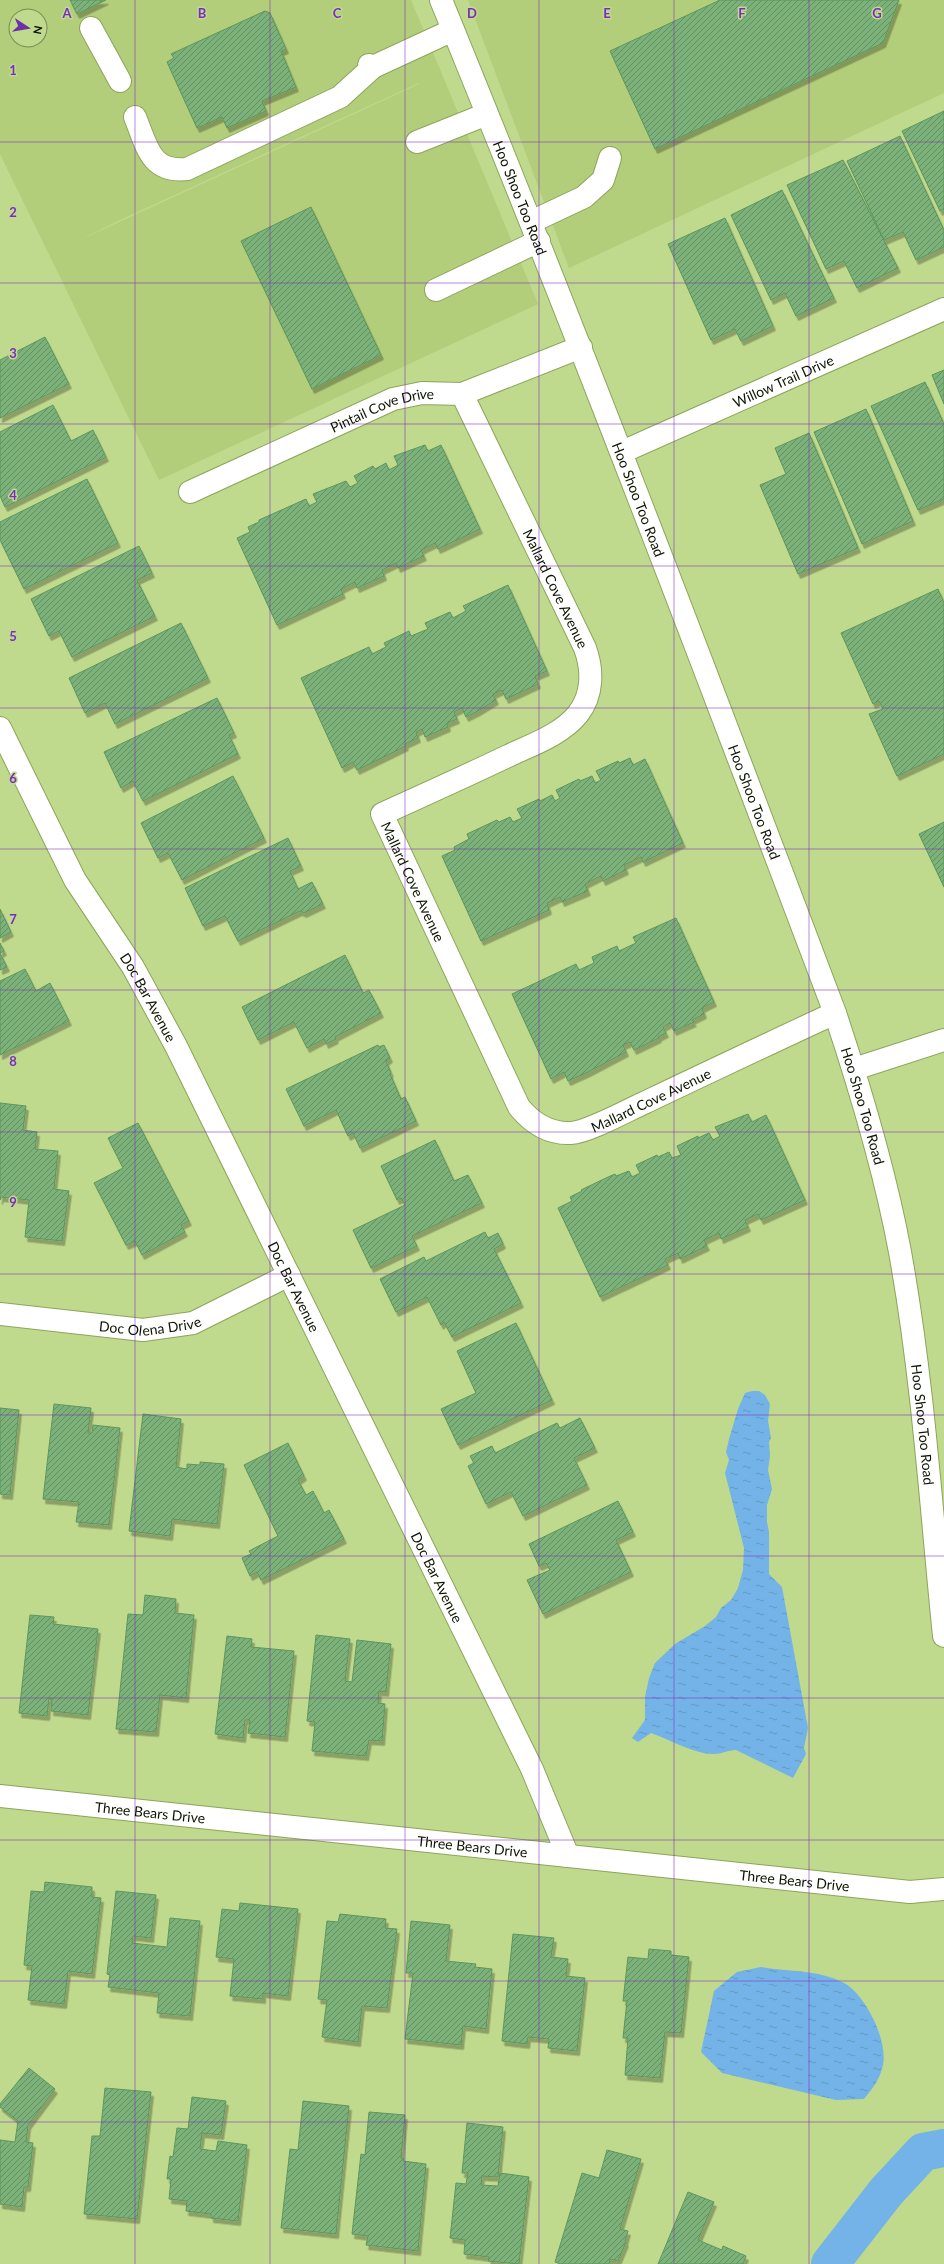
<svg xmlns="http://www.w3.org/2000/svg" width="944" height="2264" font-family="Lato,sans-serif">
	<defs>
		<pattern id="water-ripples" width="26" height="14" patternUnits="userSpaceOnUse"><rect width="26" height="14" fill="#74b3e7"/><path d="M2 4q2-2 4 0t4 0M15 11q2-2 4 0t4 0" fill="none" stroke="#6399c4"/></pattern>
		<pattern id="building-hatch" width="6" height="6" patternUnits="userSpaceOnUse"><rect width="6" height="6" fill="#7bb279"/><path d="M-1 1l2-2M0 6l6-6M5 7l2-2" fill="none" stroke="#639061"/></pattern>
		<filter id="shadow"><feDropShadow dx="2.5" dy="4.5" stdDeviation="0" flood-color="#0004"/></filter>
	</defs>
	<rect width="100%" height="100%" fill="#bfd98d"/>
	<g fill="#b2ce7a" fill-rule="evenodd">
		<path d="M0 0H411L538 304 159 480 0 154ZM16 16H40V40H16ZM419 83V84L78 241 120 220Z"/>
		<polygon points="468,0 944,0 944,93 569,268"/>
	</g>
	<g fill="url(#water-ripples)">
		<path d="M752 1391H759L765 1395 770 1404 768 1421 771 1438 769 1442 770 1456 768 1470 772 1489 767 1505V1522L769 1532V1574L782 1587 808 1728 804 1748 806 1754 793 1778 736 1750C728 1750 722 1754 714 1754 694 1754 671 1740 651 1733L638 1742 632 1738 645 1720V1697L649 1678 655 1663 675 1644 705 1626 716 1617 721 1608 731 1600 738 1588 743 1570 744 1548 725 1473 729 1460 726 1452 729 1439 738 1409 745 1393Z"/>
		<path d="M761 1967C789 1972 818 1969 844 1983 866 1995 888 2041 883 2065 880 2079 873 2088 864 2099L836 2100 722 2073 701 2052 714 1991 737 1972Z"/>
	</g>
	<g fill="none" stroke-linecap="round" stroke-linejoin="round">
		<polyline stroke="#74b3e7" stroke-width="38" points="830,2264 886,2192 923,2152 944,2148"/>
	</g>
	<g fill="url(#building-hatch)" stroke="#5d965c" filter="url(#shadow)">
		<polygon points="70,0 106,0 77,14"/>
		<polygon points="720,0 899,0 883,43 655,149 610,51"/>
		<polygon points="265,11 270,13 286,49 281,51 296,87 262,101 266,111 227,128 222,117 197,128 167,62 174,58 171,54"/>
		<polygon points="944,111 944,209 940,211 902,131"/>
		<polygon points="900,136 944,230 944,247 916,260 903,232 884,240 847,161"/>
		<polygon points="843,160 898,268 857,288 844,261 826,269 787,185"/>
		<polygon points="782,190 834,298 796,316 785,293 771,300 731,215"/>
		<polygon points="311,207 381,355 312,389 241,241"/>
		<polygon points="725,218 773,326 741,341 735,329 711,340 668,244"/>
		<polygon points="45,337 69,384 0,418 0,360"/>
		<polygon points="944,370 944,404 932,375"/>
		<polygon points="925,382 944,424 944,499 918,510 871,406"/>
		<polygon points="53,405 71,441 93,430 106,457 5,507 0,496 0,432"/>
		<polygon points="866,409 913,521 862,544 814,432"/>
		<polygon points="809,433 858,548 798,574 760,485 786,474 775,448"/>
		<polygon points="425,445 428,451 441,445 480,529 438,549 435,543 421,550 424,556 398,568 396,563 382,570 384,576 357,588 355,582 341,589 343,594 277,625 237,538 250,532 248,527 259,522 259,520 306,499 309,506 317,502 313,494 346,481 350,487 358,483 354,476 373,466 375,469 386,463 389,470 398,465 394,456"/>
		<polygon points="87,479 118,543 24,589 0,540 0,522"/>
		<polygon points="139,546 152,573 137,580 155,616 72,657 59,631 49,636 31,599"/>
		<polygon points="508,585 547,671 535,676 538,684 506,699 502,690 493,694 496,700 478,711 466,717 462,708 454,712 457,719 447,723 448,727 425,737 422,729 416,732 418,738 405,744 406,746 357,770 353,762 342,768 301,678 369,647 372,654 386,647 384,643 409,631 411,636 428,629 425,623 450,612 453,618 466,611 463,606"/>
		<polygon points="938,589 944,603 944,754 897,776 869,714 883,709 879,701 873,704 841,633"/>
		<polygon points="181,623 208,678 115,724 105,703 85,713 69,678"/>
		<polygon points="217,698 234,733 229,735 238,754 143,801 133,781 121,788 104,752"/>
		<polygon points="630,758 633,765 645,759 683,843 643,862 641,857 624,865 626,870 603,881 601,876 585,884 588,891 562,902 560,897 547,903 549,910 481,941 442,856 455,850 454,847 469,839 467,834 497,820 499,822 510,817 513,822 522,818 517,809 539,799 540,801 552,795 555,801 560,798 556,790 579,779 580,781 592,776 595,783 601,780 596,771 618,761 619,763"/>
		<polygon points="233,776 264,838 182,880 168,853 158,858 141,823"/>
		<polygon points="944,822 944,887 919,834"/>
		<polygon points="288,838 301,866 290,871 298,889 312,882 323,904 304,913 300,911 238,941 225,916 203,926 185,888"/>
		<polygon points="0,909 11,932 0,938"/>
		<polygon points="676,918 714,1002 702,1008 704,1014 692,1020 694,1022 674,1031 670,1023 663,1027 666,1033 658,1037 659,1038 634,1050 630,1042 623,1045 626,1052 588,1072 568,1081 564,1072 551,1079 512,994 576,964 579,970 594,963 592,957 617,946 619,951 636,943 633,937"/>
		<polygon points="0,943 4,951 0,953 7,967 0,970"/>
		<polygon points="345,955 363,993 369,990 381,1013 335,1037 336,1039 326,1044 324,1039 307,1048 294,1022 258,1040 242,1007"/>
		<polygon points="25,969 36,991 50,983 69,1021 0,1055 0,981"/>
		<polygon points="378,1045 379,1047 384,1045 390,1058 386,1061 391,1073 390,1074 401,1099 405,1097 416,1121 360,1148 353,1133 348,1136 336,1110 304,1126 286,1089"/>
		<polygon points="0,1103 26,1106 23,1130 37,1132 35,1149 58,1151 54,1189 69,1191 62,1241 25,1237 29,1200 1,1197 0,1200"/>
		<polygon points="748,1114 752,1122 766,1115 805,1200 761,1220 758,1214 745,1220 748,1227 721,1239 719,1233 704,1240 707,1246 680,1259 678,1253 665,1259 668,1265 600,1297 558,1208 572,1201 570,1197 582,1191 581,1190 608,1177 615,1174 616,1176 629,1171 632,1177 640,1173 636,1165 657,1155 658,1157 669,1152 672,1158 681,1155 677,1146 698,1136 698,1138 709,1133 713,1140 720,1136 715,1127"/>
		<polygon points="138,1123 189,1221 181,1225 185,1232 142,1255 135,1241 126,1245 94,1183 123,1168 108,1138"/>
		<polygon points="435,1140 454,1181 468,1175 482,1203 412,1236 417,1246 371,1268 353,1230 405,1205 401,1198 397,1200 381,1166"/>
		<polygon points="485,1232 488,1238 498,1233 503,1244 494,1249 521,1303 452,1337 444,1322 441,1325 427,1297 396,1312 380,1279 424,1257 426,1261"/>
		<polygon points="516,1323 552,1400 458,1445 441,1409 476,1393 457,1351"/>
		<polygon points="54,1404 91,1408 88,1433 92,1433 93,1425 120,1428 109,1525 76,1522 79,1502 43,1499"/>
		<polygon points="0,1408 19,1410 10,1495 0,1494"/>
		<polygon points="143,1414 181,1419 176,1467 187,1469 187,1464 200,1465 200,1462 224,1464 217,1524 172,1519 170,1536 129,1531"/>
		<polygon points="580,1418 595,1448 574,1458 587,1485 523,1516 511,1492 486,1504 468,1466 474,1463 470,1456 492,1446 495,1453 557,1423 560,1428"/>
		<polygon points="288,1443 304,1476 298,1480 306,1495 313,1491 324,1513 329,1510 344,1539 261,1580 257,1572 250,1576 242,1558 251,1554 249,1551 278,1536 244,1465"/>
		<polygon points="618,1501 633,1532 616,1540 631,1572 543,1614 527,1580 550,1570 546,1563 539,1566 529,1544"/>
		<polygon points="145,1595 176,1599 175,1613 194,1615 186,1698 160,1695 156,1732 116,1729 128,1614 143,1615"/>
		<polygon points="30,1615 54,1617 53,1624 98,1629 88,1715 51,1711 52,1699 49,1698 47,1716 19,1713"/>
		<polygon points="316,1635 350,1639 345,1681 352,1682 357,1640 391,1644 386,1692 379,1691 378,1703 385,1704 382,1741 369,1740 366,1756 312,1751 315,1722 307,1721"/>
		<polygon points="227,1636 252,1639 251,1647 294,1651 285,1737 248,1733 250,1720 245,1720 243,1738 215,1734"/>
		<polygon points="45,1882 92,1887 92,1897 101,1898 92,1974 68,1971 64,2004 28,2000 32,1966 24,1965 31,1891 44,1892"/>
		<polygon points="116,1891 156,1895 151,1938 133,1936 132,1943 167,1947 170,1918 200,1921 190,2016 157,2013 159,1993 108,1987 110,1975 107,1974"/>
		<polygon points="240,1903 298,1909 288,1996 263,1993 263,1999 230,1996 234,1959 216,1957 222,1909 239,1911"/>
		<polygon points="340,1914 386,1919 385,1928 397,1929 387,2008 362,2006 358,2042 322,2037 327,2000 318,1999 327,1921 338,1922"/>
		<polygon points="411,1921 450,1925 446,1961 476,1964 475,1967 492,1969 486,2029 463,2026 461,2045 405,2039 413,1973 406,1973"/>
		<polygon points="513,1934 554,1938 551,1957 568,1959 566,1976 585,1978 577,2051 548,2048 549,2039 528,2037 527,2044 502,2041"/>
		<polygon points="649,1949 671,1951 671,1955 689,1957 681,2033 665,2032 660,2078 625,2075 628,2038 623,2038 627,2001 623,2001 628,1957 648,1959"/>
		<polygon points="29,2068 55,2089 28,2125 26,2142 33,2143 28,2187 24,2187 22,2207 0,2204 0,2140 15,2142 18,2121 0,2107 0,2104"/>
		<polygon points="105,2088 151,2092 137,2219 84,2214 92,2136 100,2136"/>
		<polygon points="192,2097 226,2101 221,2135 202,2133 200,2149 216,2151 218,2141 247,2145 238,2221 211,2218 211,2214 186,2211 187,2201 169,2199 171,2179 167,2179 170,2156 173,2157 177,2128 188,2129"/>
		<polygon points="303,2101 349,2106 336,2234 281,2228 290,2149 298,2150"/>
		<polygon points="369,2112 405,2115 401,2158 404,2158 403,2161 426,2164 418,2251 366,2245 368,2236 352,2234 361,2154 365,2155"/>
		<polygon points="467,2123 503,2127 498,2177 482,2176 481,2185 498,2186 500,2173 529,2177 519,2264 488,2261 489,2257 464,2254 465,2240 450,2238 456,2183 466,2184 468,2173 462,2173"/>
		<polygon points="607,2150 641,2159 620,2229 628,2231 625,2241 626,2242 618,2261 610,2259 609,2264 561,2264 555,2262 582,2173 599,2178"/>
		<polygon points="688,2192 714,2202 698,2240 722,2250 723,2246 746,2256 743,2264 658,2264"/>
	</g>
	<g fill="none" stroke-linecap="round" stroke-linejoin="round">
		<g stroke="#8da55b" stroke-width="24">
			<g id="minor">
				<path id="s1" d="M441 0C578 335 707 674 835 1013 861 1091 885 1171 900 1252 923 1379 931 1508 944 1636"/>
				<polyline points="91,28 120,81"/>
				<polyline points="369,65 373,67 453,30"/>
				<path d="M135 117C147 146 150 173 187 169L340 97 373 67"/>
				<polyline points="417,142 487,114"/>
				<polyline points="531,222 584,197 603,180 610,158"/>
				<polyline points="436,290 539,241"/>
				<path id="s2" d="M462 394 585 648C593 670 593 695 578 714 561 735 531 745 508 756 466 776 424 795 382 814L519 1107C532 1123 549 1134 571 1133 588 1132 628 1110 646 1102 709 1072 772 1042 835 1013"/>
				<path id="s3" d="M622 452 944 309"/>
				<path id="s4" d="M190 492 393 399 422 393 462 394 581 347"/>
				<path id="s5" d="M0 728 75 880 133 967 176 1046 532 1769 568 1856"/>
				<polyline points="854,1069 944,1040"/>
				<path id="s6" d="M0 1314 143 1330 193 1323 289 1275"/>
				<path id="s7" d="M0 1796 910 1892 944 1889"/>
			</g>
		</g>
		<use href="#minor" stroke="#fff" stroke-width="22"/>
	</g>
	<path fill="none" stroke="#7b2cbf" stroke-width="1" stroke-opacity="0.55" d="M135 0V2264M270 0V2264M405 0V2264M539 0V2264M674 0V2264M809 0V2264M0 142H944M0 283H944M0 424H944M0 566H944M0 708H944M0 849H944M0 990H944M0 1132H944M0 1274H944M0 1415H944M0 1556H944M0 1698H944M0 1840H944M0 1981H944M0 2122H944"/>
	<g text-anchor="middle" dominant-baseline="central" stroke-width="3" stroke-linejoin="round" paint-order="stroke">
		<g font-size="14" fill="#0d1500" stroke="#bfd98d">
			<text stroke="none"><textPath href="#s1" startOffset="213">Hoo Shoo Too Road</textPath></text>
			<text stroke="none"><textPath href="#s3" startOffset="176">Willow Trail Drive</textPath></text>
			<text stroke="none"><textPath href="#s4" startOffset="210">Pintail Cove Drive</textPath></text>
			<text stroke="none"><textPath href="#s1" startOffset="537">Hoo Shoo Too Road</textPath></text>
			<text stroke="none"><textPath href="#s2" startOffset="216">Mallard Cove Avenue</textPath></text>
			<text stroke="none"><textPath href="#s1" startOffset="861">Hoo Shoo Too Road</textPath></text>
			<text stroke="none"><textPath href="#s2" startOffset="647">Mallard Cove Avenue</textPath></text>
			<text stroke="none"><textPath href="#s5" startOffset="308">Doc Bar Avenue</textPath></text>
			<text stroke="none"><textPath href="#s2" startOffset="1043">Mallard Cove Avenue</textPath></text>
			<text stroke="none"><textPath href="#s1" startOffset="1184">Hoo Shoo Too Road</textPath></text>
			<text stroke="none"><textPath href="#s5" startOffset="632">Doc Bar Avenue</textPath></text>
			<text stroke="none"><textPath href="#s6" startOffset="151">Doc Olena Drive</textPath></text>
			<text stroke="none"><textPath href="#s1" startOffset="1509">Hoo Shoo Too Road</textPath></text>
			<text stroke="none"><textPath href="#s5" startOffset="956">Doc Bar Avenue</textPath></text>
			<text stroke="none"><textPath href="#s7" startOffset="151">Three Bears Drive</textPath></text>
			<text stroke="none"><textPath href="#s7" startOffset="475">Three Bears Drive</textPath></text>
			<text stroke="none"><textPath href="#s7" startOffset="799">Three Bears Drive</textPath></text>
		</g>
	</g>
	<g font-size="13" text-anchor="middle" font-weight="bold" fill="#7b2cbf" stroke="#bfd98d" stroke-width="3" stroke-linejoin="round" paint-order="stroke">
		<text x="67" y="18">A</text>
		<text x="202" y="18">B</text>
		<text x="337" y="18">C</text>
		<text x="472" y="18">D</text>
		<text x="607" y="18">E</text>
		<text x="742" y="18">F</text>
		<text x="877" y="18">G</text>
		<text x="13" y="75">1</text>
		<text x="13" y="217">2</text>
		<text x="13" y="358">3</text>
		<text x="13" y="500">4</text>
		<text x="13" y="641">5</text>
		<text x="13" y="783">6</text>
		<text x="13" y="924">7</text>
		<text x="13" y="1066">8</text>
		<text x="13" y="1207">9</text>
	</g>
	<g transform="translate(28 28) rotate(102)"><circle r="19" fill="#bfd98d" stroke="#788b55"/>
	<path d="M0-3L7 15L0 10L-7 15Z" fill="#6d30a5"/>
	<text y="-6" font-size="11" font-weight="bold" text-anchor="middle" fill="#0d1500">N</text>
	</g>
</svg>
